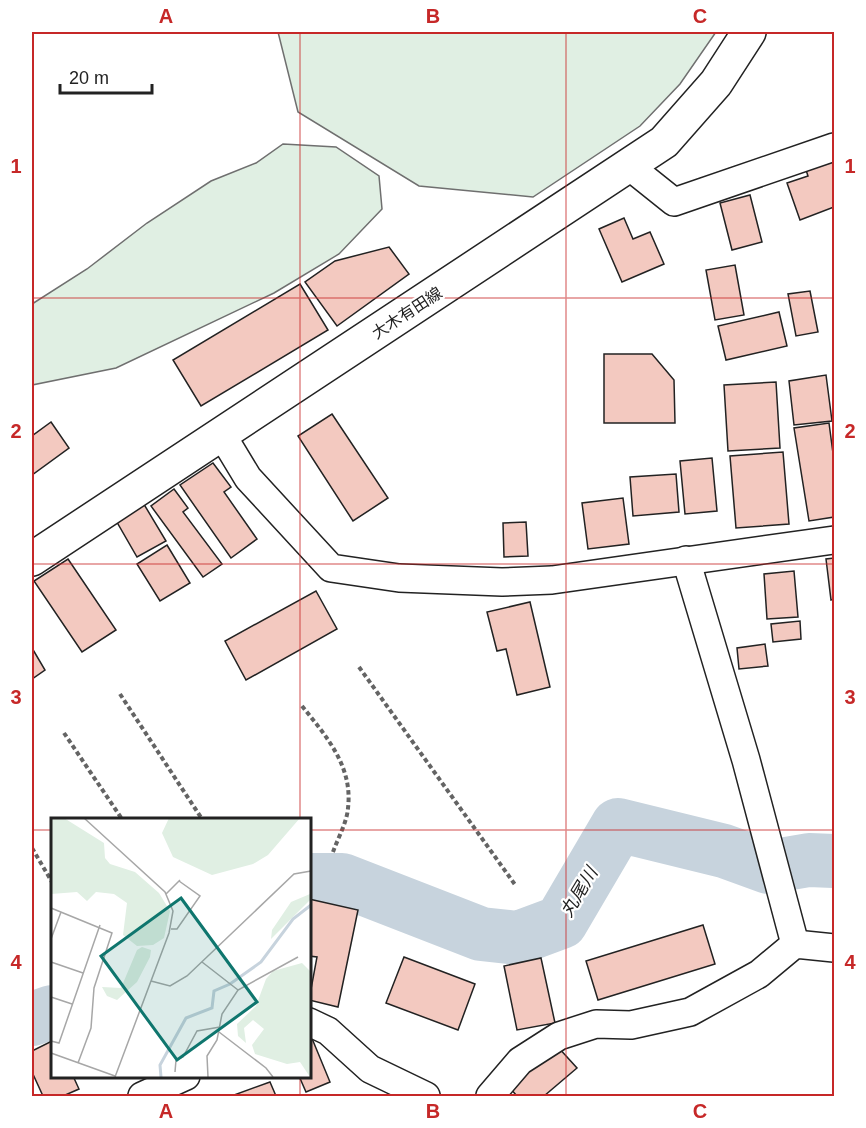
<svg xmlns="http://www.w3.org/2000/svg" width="866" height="1128" font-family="Arial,'Noto Sans JP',sans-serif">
	<rect width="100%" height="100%" fill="#fff"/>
	<g fill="#e0efe3" stroke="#6f6f6f" stroke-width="1.5">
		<polygon points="278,32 716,32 680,84 640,126 533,197 419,186 298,112"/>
		<polygon points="283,144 336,147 379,176 382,209 339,254 274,293 116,368 32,385 32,304 87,269 147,223 211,181 256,163"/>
	</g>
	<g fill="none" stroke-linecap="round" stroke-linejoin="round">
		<g stroke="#c7d3dd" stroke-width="54">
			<polyline points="309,880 342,880 481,934 518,938 561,922 618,825 724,851 768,867 809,860 834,861"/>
			<polyline points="32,1019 52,1012"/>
		</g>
	</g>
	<g fill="#f3c9c0" stroke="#222" stroke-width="1.5">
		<polygon points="834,160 834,207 800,220 787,183 808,176 806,170"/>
		<polygon points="750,195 762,242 732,250 720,203"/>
		<polygon points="624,218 633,239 650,232 664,264 622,282 599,229"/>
		<polygon points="389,247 409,274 337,326 305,282 335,261"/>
		<polygon points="735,265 744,315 715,320 706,270"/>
		<polygon points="300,284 328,330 201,406 173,360"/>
		<polygon points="810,291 818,332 796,336 788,294"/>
		<polygon points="779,312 787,346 726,360 718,326"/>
		<polygon points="604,354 652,354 674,380 675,423 604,423"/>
		<polygon points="826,375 832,421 794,425 789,381"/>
		<polygon points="776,382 780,448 728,451 724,385"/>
		<polygon points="332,414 388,498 353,521 298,436"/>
		<polygon points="51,422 69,448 32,475 32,436"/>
		<polygon points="829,423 834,461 834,517 809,521 794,428"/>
		<polygon points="783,452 789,524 736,528 730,456"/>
		<polygon points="712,458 717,511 685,514 680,461"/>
		<polygon points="213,463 231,487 224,492 257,539 231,558 180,485"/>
		<polygon points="676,474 679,512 633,516 630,477"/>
		<polygon points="174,489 188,508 183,512 222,564 203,577 151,506"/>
		<polygon points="623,498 629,544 588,549 582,503"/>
		<polygon points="142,501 166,541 137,557 114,517"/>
		<polygon points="526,522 528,556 504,557 503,523"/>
		<polygon points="167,545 190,583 160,601 137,564"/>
		<polygon points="834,558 834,599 831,600 826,559"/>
		<polygon points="68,559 116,630 82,652 34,581"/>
		<polygon points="794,571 798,617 767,619 764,574"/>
		<polygon points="316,591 337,629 246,680 225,641"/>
		<polygon points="530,602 550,687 517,695 506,649 497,651 487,612"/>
		<polygon points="800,621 801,639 773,642 771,624"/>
		<polygon points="765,644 768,666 739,669 737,648"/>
		<polygon points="32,648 45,670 32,679"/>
		<polygon points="309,899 358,910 338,1007 309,1000 317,957 309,956"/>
		<polygon points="703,925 715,964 598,1000 586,961"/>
		<polygon points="404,957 475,984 458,1030 386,1003"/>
		<polygon points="541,958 555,1023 517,1030 504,966"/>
		<polygon points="311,1036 330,1082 306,1092 299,1076 309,1076"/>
		<polygon points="52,1041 52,1076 73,1076 79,1089 63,1096 43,1096 32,1072 32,1051"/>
		<polygon points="557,1046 577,1068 544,1096 517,1096 509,1087"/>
		<polygon points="270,1082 276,1096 234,1096 234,1095"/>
	</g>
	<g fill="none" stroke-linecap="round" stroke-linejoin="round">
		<g stroke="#222" stroke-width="30">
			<g id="street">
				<polyline points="629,166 674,202 834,147"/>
				<polyline points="222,435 248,478 331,568 399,578 502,582 552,580 834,540"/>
				<polyline points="686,560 746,760 795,944"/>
				<polyline points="309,1022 328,1031 370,1069 426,1096"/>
				<polyline points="142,1096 186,1076"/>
				<polyline points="490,1096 520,1061 559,1036 596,1024 631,1025 690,1012 759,974 795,944 834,948"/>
			</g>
		</g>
		<g stroke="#222" stroke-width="36">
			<polyline id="secondary" points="32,559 664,142 716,83 749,32"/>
		</g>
		<g stroke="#646464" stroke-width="4" stroke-dasharray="4.5 3" stroke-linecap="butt">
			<polyline points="359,667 516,886"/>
			<polyline points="120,694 202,819"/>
			<path d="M302 706C326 736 353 766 348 808 347 822 338 838 333 852"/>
			<polyline points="64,733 122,819"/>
			<polyline points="32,848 52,882"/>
		</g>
		<use href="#street" stroke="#fff" stroke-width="27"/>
		<use href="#secondary" stroke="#fff" stroke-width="33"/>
	</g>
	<path fill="none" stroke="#c62828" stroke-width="1.5" stroke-opacity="0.55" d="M300 32V819M566 32V1096M32 298H834M32 564H834M32 830H52M309 830H834M300 1076V1096"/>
	<g text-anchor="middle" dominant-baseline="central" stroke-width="4.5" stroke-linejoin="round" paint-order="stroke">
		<g font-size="16" fill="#222" stroke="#fff">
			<text transform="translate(407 313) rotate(-33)">大木有田線</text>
		</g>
		<g font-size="18" font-style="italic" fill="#222" stroke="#fff">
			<text transform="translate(579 892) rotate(-59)">丸尾川</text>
		</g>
	</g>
	<g transform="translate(51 818)">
		<rect width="260" height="260" fill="#fff"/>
		<path d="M0 0H13L53 25 54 40 59 46 84 54 108 75 119 93 113 120 102 127 86 128 72 117 76 85 63 76 45 74 36 83 26 74 0 76ZM118 0H249L217 37 202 46 161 57 122 39 111 15ZM259 76V82L220 121 221 112 240 84ZM91 129 100 132 99 139 86 164 66 182 56 178 51 169 70 170 86 132ZM251 145 259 153V259L249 244 236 246 204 236 201 227 213 211 202 202 193 210 195 225 187 218 186 206 205 188 215 161 222 153Z" fill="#e0efe3"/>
		<path fill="none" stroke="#c7d3dd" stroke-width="3" d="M110 259 109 247 135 200 161 190 163 173 179 166 210 144 242 101 260 87"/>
		<path fill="none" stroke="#a7a7a7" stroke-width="1.5" d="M33 0 114 74 122 93 118 115 64 259M115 76 129 62M0 90 61 115 43 170 40 210 27 245M120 111H126L149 78 128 63M0 121 10 94M0 144 32 155M151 144 187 172M100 163 119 168 136 158 243 56 260 53M0 179 21 186M168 214 215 250 222 259M0 223 8 225 49 107M0 235 64 258M124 254 125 242 132 239 146 213 169 209M157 259 156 238 166 222 171 196 187 172 247 139"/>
		<path fill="#0f766e" fill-opacity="0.15" stroke="#0f766e" stroke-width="3" d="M130 80 206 184 126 242 50 138Z"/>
		<rect width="260" height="260" fill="none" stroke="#222" stroke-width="3"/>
	</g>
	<rect width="866" height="1128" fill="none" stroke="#ffffff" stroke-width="66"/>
	<path d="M60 84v9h92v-9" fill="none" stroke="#222222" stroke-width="3"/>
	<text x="69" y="84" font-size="18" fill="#222222" stroke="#ffffff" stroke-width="4.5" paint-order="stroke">20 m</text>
	<rect x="33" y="33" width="800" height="1062" fill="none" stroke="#c62828" stroke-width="2"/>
	<g font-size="20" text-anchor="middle" font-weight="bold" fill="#c62828">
		<text x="166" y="23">A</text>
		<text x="433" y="23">B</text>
		<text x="700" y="23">C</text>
		<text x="16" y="173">1</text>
		<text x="850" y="173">1</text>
		<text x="16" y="438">2</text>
		<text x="850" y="438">2</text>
		<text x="16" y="704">3</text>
		<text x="850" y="704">3</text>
		<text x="16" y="969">4</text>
		<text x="850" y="969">4</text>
		<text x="166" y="1118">A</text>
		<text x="433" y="1118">B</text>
		<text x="700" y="1118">C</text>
	</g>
</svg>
